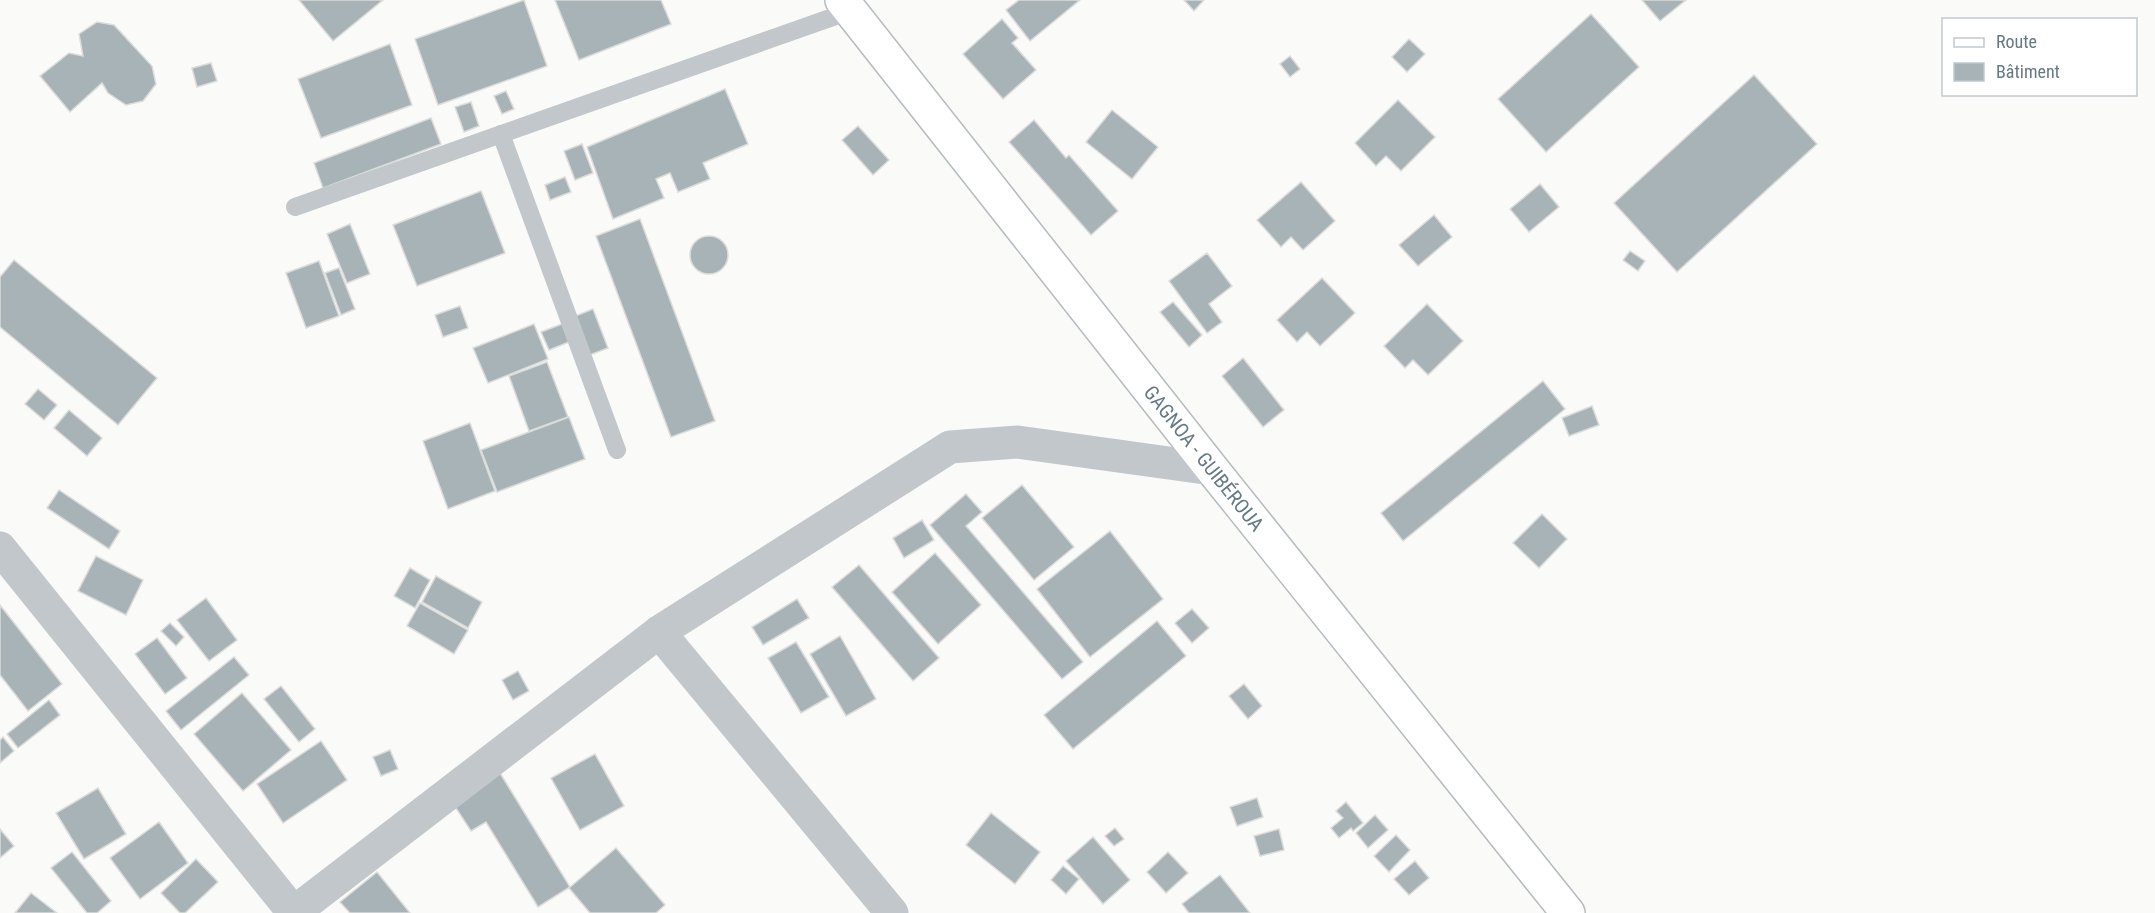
<svg xmlns="http://www.w3.org/2000/svg" width="2155" height="913" font-family="'Roboto Condensed',sans-serif">
	<rect width="100%" height="100%" fill="#fafaf8"/>
	<g fill="#a8b3b7" stroke="#dcdcda" stroke-width="1.5">
		<polygon points="299,0 383,0 333,41"/>
		<polygon points="524,0 547,66 438,105 415,39"/>
		<polygon points="555,0 661,0 671,24 579,60"/>
		<polygon points="1019,0 1080,0 1030,41 1006,10"/>
		<polygon points="1184,0 1204,0 1194,11"/>
		<polygon points="1642,0 1686,0 1660,21"/>
		<polygon points="1591,14 1639,67 1546,152 1498,99"/>
		<polygon points="1002,19 1018,38 1012,43 1036,70 1003,99 963,54"/>
		<polygon points="97,22 114,25 152,66 156,84 143,101 126,105 108,93 102,83 70,112 40,76 69,53 83,56 79,34"/>
		<polygon points="1409,39 1425,54 1407,72 1392,57"/>
		<polygon points="390,44 412,105 321,138 298,79"/>
		<polygon points="1290,56 1300,69 1290,77 1280,64"/>
		<polygon points="211,63 217,81 197,87 192,68"/>
		<polygon points="1754,75 1817,144 1677,272 1614,203"/>
		<polygon points="725,89 748,144 703,163 710,179 678,192 670,173 656,179 664,198 613,219 587,147"/>
		<polygon points="506,91 514,109 502,114 494,96"/>
		<polygon points="1398,100 1435,137 1401,171 1386,156 1376,166 1355,143"/>
		<polygon points="471,102 479,126 464,132 455,107"/>
		<polygon points="1112,110 1158,147 1132,179 1086,142"/>
		<polygon points="431,118 441,144 323,188 314,163"/>
		<polygon points="1034,120 1066,158 1069,155 1118,211 1091,235 1009,142"/>
		<polygon points="858,126 889,160 873,175 842,140"/>
		<polygon points="582,144 593,173 575,180 564,151"/>
		<polygon points="565,177 571,192 550,200 545,185"/>
		<polygon points="1301,182 1335,221 1303,250 1291,237 1281,247 1257,220"/>
		<polygon points="1540,184 1559,207 1529,232 1510,209"/>
		<polygon points="481,191 505,253 417,286 393,225"/>
		<polygon points="1434,215 1452,237 1418,266 1399,245"/>
		<polygon points="640,219 715,421 671,437 596,236"/>
		<polygon points="350,224 370,274 347,283 327,234"/>
		<circle cx="709" cy="255" r="19"/>
		<polygon points="1630,251 1645,261 1638,271 1623,260"/>
		<polygon points="1207,253 1232,286 1209,304 1222,322 1207,333 1169,281"/>
		<polygon points="14,260 157,378 118,425 0,327 0,277"/>
		<polygon points="319,261 339,316 306,328 286,273"/>
		<polygon points="339,268 355,309 341,315 325,273"/>
		<polygon points="1322,278 1355,313 1320,346 1307,332 1297,342 1277,320"/>
		<polygon points="1173,302 1202,335 1189,347 1160,312"/>
		<polygon points="1427,304 1463,341 1428,375 1413,360 1405,368 1384,346"/>
		<polygon points="460,306 468,328 443,337 435,315"/>
		<polygon points="593,309 608,348 587,356 573,317"/>
		<polygon points="534,324 548,359 488,383 473,348"/>
		<polygon points="562,324 569,342 549,350 541,332"/>
		<polygon points="1243,358 1284,410 1263,427 1222,376"/>
		<polygon points="547,362 568,417 529,431 509,376"/>
		<polygon points="1543,381 1565,409 1403,541 1381,513"/>
		<polygon points="38,389 57,405 44,420 25,404"/>
		<polygon points="1592,406 1599,425 1569,436 1562,418"/>
		<polygon points="69,410 102,438 87,456 54,428"/>
		<polygon points="569,417 585,459 497,492 481,450"/>
		<polygon points="470,423 495,491 448,509 423,441"/>
		<polygon points="1022,485 1074,547 1034,580 982,518"/>
		<polygon points="59,490 120,531 109,549 47,508"/>
		<polygon points="966,494 982,512 966,526 1083,662 1062,679 930,525"/>
		<polygon points="1542,514 1567,539 1539,568 1513,543"/>
		<polygon points="922,520 934,540 904,558 893,538"/>
		<polygon points="1110,531 1163,599 1090,657 1037,589"/>
		<polygon points="935,553 981,605 938,644 892,592"/>
		<polygon points="96,556 143,580 126,615 78,591"/>
		<polygon points="859,565 939,658 913,681 832,587"/>
		<polygon points="410,568 430,580 415,608 394,596"/>
		<polygon points="436,576 482,602 468,628 422,602"/>
		<polygon points="206,598 237,640 209,661 177,620"/>
		<polygon points="797,599 809,618 763,645 752,627"/>
		<polygon points="420,603 468,630 454,654 407,626"/>
		<polygon points="0,605 62,684 28,711 0,675"/>
		<polygon points="1192,609 1209,628 1192,643 1175,623"/>
		<polygon points="1157,621 1186,656 1073,749 1044,715"/>
		<polygon points="170,623 184,637 176,646 161,631"/>
		<polygon points="840,636 876,699 846,716 810,654"/>
		<polygon points="157,638 187,678 165,694 135,654"/>
		<polygon points="796,642 829,697 801,713 768,658"/>
		<polygon points="234,657 249,675 181,730 166,711"/>
		<polygon points="518,671 529,691 513,700 502,680"/>
		<polygon points="1244,684 1262,706 1248,719 1229,696"/>
		<polygon points="281,686 315,729 299,742 264,699"/>
		<polygon points="242,693 291,750 243,791 194,734"/>
		<polygon points="49,700 60,715 18,748 7,734"/>
		<polygon points="3,737 14,751 0,763 0,740"/>
		<polygon points="321,741 347,780 283,823 257,784"/>
		<polygon points="390,750 398,769 381,776 373,757"/>
		<polygon points="595,754 624,806 580,830 551,778"/>
		<polygon points="500,773 570,887 538,907 486,822 471,831 452,802"/>
		<polygon points="98,788 126,834 84,859 56,813"/>
		<polygon points="1257,798 1263,817 1237,826 1230,807"/>
		<polygon points="1346,802 1363,823 1353,831 1351,828 1339,838 1331,828 1343,818 1336,811"/>
		<polygon points="991,813 1040,852 1015,884 966,845"/>
		<polygon points="1375,815 1388,830 1368,848 1356,833"/>
		<polygon points="159,822 188,863 140,899 110,858"/>
		<polygon points="1115,828 1124,839 1114,846 1105,836"/>
		<polygon points="0,829 14,846 0,858"/>
		<polygon points="1279,829 1284,850 1260,856 1254,836"/>
		<polygon points="1396,835 1410,850 1389,872 1374,856"/>
		<polygon points="1093,837 1130,880 1103,904 1066,861"/>
		<polygon points="616,848 665,905 656,913 590,913 569,888"/>
		<polygon points="72,852 111,901 97,913 87,913 51,868"/>
		<polygon points="1168,852 1188,873 1166,893 1147,872"/>
		<polygon points="196,859 218,882 185,913 180,913 161,893"/>
		<polygon points="1415,861 1429,878 1409,895 1394,879"/>
		<polygon points="1063,866 1079,879 1066,894 1051,880"/>
		<polygon points="377,872 410,913 350,913 340,902"/>
		<polygon points="1220,875 1250,913 1189,913 1182,904"/>
		<polygon points="31,893 57,913 15,913"/>
	</g>
	<g fill="none" stroke-linecap="round" stroke-linejoin="round">
		<g stroke="#b5bbbe" stroke-width="36">
			<g id="primary">
				<path id="s1" d="M842 0 1212 469 1568 913"/>
			</g>
		</g>
		<g stroke="#c1c7ca" stroke-width="18">
			<polyline points="501,134 617,450"/>
			<polyline points="295,207 850,11"/>
		</g>
		<g stroke="#c1c7ca" stroke-width="33">
			<polyline points="0,548 294,913"/>
			<polyline points="659,632 892,913"/>
			<polyline points="293,913 659,632 950,447 1018,442 1212,469"/>
		</g>
		<use href="#primary" stroke="#fff" stroke-width="33"/>
	</g>
	<g text-anchor="middle" dominant-baseline="central" stroke-width="6" stroke-linejoin="round" paint-order="stroke">
		<g font-size="20" fill="#657983" stroke="#fff">
			<text stroke="none"><textPath href="#s1" startOffset="584">GAGNOA - GUIBÉROUA</textPath></text>
		</g>
	</g>
	<rect x="1942" y="18" width="195" height="78" fill="#ffffff" stroke="#c1c9cd" stroke-width="1.5"/>
	<rect x="1954" y="38" width="30" height="9" fill="#ffffff" stroke="#c1c9cd" stroke-width="1.5"/>
	<text x="1996" y="48" font-size="18" fill="#657983">Route</text>
	<rect x="1954" y="63" width="30" height="18" fill="#a8b3b7" stroke="#c1c9cd" stroke-width="1.5"/>
	<text x="1996" y="78" font-size="18" fill="#657983">Bâtiment</text>
</svg>
